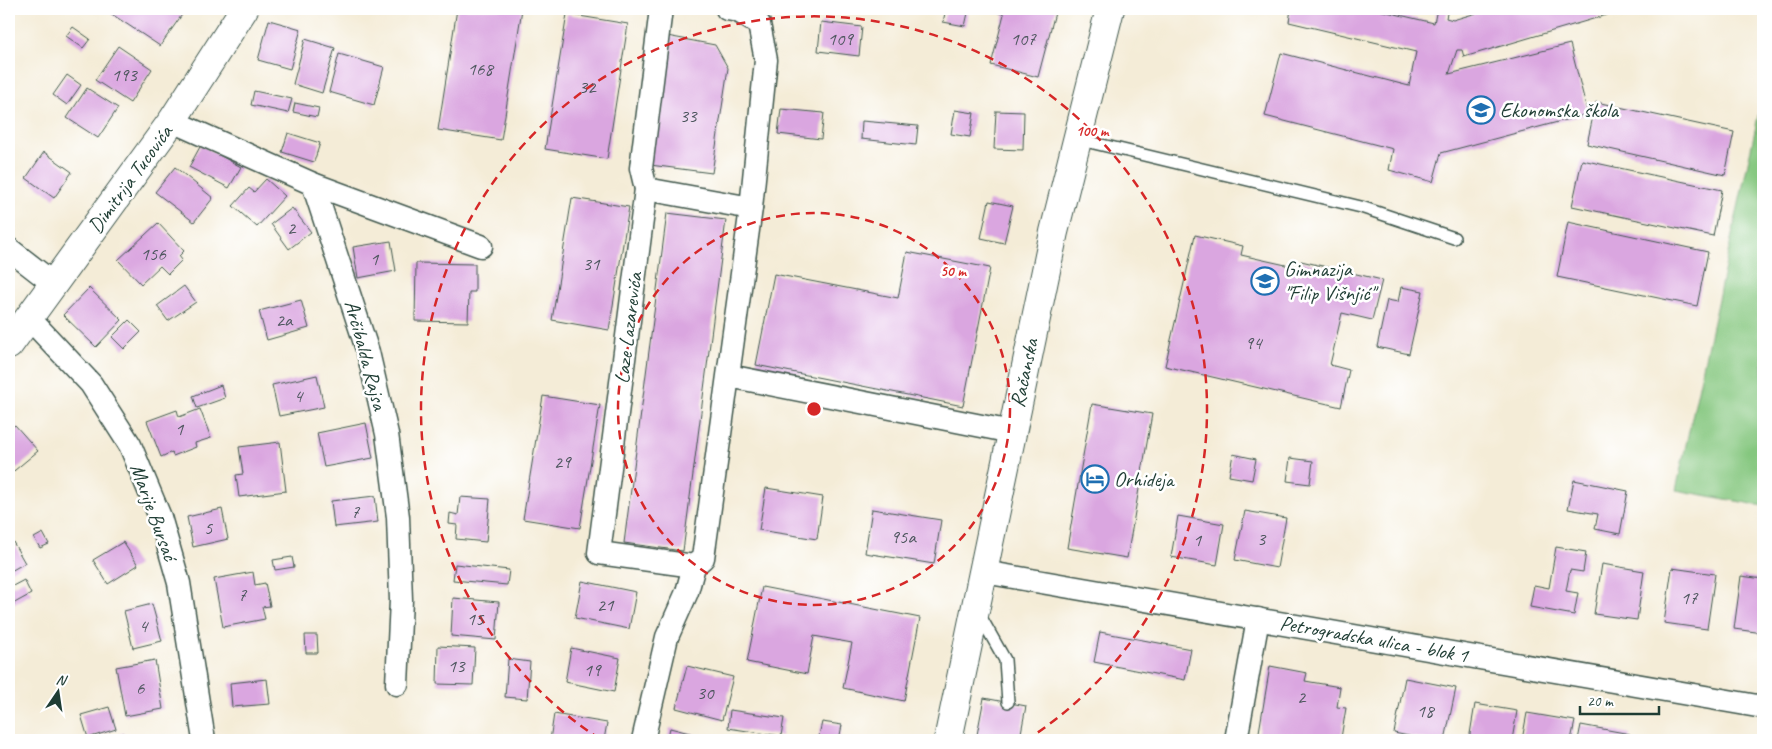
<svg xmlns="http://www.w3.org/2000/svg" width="1772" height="749" font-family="Caveat,sans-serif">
	<rect width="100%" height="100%" fill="#fff"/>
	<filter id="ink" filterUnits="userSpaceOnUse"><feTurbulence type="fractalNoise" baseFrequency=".02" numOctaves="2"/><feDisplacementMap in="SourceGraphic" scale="10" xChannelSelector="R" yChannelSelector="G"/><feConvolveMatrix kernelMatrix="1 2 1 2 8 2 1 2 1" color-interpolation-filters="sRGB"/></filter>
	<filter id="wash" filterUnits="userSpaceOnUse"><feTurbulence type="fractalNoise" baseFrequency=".0096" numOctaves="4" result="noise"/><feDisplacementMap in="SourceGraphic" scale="20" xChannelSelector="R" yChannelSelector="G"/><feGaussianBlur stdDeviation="1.12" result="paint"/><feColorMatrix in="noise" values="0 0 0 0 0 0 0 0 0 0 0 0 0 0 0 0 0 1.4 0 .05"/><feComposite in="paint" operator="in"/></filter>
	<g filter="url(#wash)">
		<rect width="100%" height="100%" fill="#f4ecd7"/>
		<polygon fill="#85c77f" stroke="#52825a" points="1763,94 1763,506 1676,490"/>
		<g id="blocks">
			<g fill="#daa6e0">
				<polygon points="104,9 186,9 160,46"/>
				<polygon points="457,9 522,9 501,140 438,130"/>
				<polygon points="946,9 968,13 965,26 943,22"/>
				<polygon points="991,9 1056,9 1038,77 991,65 1004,14 991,11"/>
				<polygon points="1291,9 1374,9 1434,23 1437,9 1448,9 1446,18 1453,20 1490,9 1609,9 1610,14 1464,57 1462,50 1457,50 1449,74 1570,44 1588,114 1441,153 1433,182 1389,170 1393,149 1265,116 1281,53 1409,86 1416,52 1289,22"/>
				<polygon points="567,14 628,24 607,159 545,149"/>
				<polygon points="269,20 301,29 290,69 258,60"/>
				<polygon points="821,22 862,27 859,56 818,51"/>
				<polygon points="73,27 90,39 83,48 66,36"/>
				<polygon points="667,36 715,45 728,68 712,173 650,165"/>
				<polygon points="305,39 335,48 322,93 293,84"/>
				<polygon points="118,46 152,69 130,103 95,80"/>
				<polygon points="339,54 384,67 374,105 329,92"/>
				<polygon points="67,75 81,85 67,105 53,95"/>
				<polygon points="87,88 118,108 98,138 67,118"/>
				<polygon points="254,91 292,99 288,113 251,105"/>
				<polygon points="1596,102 1734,132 1725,175 1587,144"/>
				<polygon points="295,103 319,108 317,117 293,112"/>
				<polygon points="781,109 824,113 821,139 778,134"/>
				<polygon points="955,110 974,113 970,137 951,134"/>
				<polygon points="996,111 1024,112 1023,150 994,149"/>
				<polygon points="862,121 918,126 916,145 861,139"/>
				<polygon points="288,133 320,143 314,162 282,152"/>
				<polygon points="201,145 241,167 229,188 189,167"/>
				<polygon points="44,152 72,172 54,198 26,178"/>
				<polygon points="1582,160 1722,190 1713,236 1572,206"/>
				<polygon points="175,167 213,198 194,222 155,192"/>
				<polygon points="266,179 285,196 257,227 233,206 249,188 254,192"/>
				<polygon points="572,198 629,207 609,330 552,320"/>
				<polygon points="989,201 1013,206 1004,243 981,238"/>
				<polygon points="292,208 311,232 289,249 271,224"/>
				<polygon points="667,213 726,220 683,551 624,543"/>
				<polygon points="1568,222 1708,252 1697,306 1557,277"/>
				<polygon points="158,223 184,251 179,256 182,260 168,274 160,266 141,284 118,260"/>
				<polygon points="1195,235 1243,246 1241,255 1299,268 1301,261 1382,280 1372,320 1342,313 1330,365 1349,370 1341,407 1165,366"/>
				<polygon points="391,241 396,271 358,278 353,247"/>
				<polygon points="907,252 990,268 963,406 756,365 774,274 898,298"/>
				<polygon points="416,263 475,264 475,292 469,292 468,322 415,321"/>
				<polygon points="184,286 196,302 168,321 157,306"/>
				<polygon points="1401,287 1423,291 1409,354 1377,347 1387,300 1398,302"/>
				<polygon points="89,288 122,320 96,347 63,315"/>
				<polygon points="301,300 309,328 267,340 259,311"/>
				<polygon points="129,320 141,332 124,349 112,337"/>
				<polygon points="317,375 324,407 279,416 272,385"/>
				<polygon points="221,385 225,398 197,408 193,396"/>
				<polygon points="543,396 600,405 580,528 523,519"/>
				<polygon points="1092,404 1152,414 1127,558 1067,548"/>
				<polygon points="200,409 211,438 195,443 196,447 173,456 172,452 161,457 147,421 177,410 179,417"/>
				<polygon points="366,423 373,458 324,467 317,433"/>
				<polygon points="15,425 38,451 9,475 9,430"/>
				<polygon points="280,442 286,491 239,497 236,475 243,474 239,447"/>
				<polygon points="1233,454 1256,459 1252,480 1229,476"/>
				<polygon points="1290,458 1313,461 1310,484 1287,481"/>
				<polygon points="1574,480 1628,491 1620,534 1595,529 1598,514 1568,509"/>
				<polygon points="766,488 823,497 817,539 759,530"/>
				<polygon points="375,496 378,522 334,527 331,501"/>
				<polygon points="460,497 490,499 486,542 456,539 457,525 449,524 450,513 458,515"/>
				<polygon points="222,509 228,539 193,547 187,517"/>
				<polygon points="872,509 941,520 934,564 865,553"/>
				<polygon points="1245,511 1286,518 1277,568 1235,560"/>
				<polygon points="1178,516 1224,524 1217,565 1171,557"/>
				<polygon points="43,533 49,544 40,548 34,538"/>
				<polygon points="9,535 25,563 9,572"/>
				<polygon points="123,542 138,565 108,584 93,560"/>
				<polygon points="1556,547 1586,552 1583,572 1570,570 1566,591 1578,593 1574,615 1530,607 1534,585 1549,588"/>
				<polygon points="292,557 294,567 275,570 273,560"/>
				<polygon points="455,564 509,570 507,585 453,580"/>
				<polygon points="1602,564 1644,571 1637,620 1594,614"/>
				<polygon points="1672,568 1715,574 1707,629 1664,623"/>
				<polygon points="253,572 255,585 265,583 270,606 262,607 265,619 223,627 214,579"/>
				<polygon points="1741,576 1763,579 1763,633 1734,629"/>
				<polygon points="24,580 31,594 9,606 9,588"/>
				<polygon points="582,581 636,592 629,629 575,618"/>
				<polygon points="762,587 920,618 904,701 843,688 852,643 814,636 807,674 747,662"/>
				<polygon points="453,598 499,602 496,640 451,636"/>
				<polygon points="152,604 162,641 133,648 124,611"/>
				<polygon points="1100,632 1191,649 1185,680 1094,662"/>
				<polygon points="305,635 317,635 318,653 306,653"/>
				<polygon points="438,646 475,648 473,685 437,684"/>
				<polygon points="571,648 620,658 614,692 565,682"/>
				<polygon points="508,659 530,662 527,699 505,697"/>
				<polygon points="155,660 163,709 125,716 116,667"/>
				<polygon points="687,666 733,677 722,720 676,708"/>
				<polygon points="1270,666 1307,673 1305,681 1340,687 1337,707 1346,708 1341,738 1332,737 1331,740 1268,740 1258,738"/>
				<polygon points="1405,678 1456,688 1445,740 1428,740 1394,733"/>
				<polygon points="267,679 270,704 232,707 230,683"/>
				<polygon points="984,698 1026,706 1021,733 1045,738 1045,740 976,740"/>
				<polygon points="1475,704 1517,711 1512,740 1469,740"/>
				<polygon points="109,707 116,729 88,738 81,715"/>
				<polygon points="730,710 784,718 781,736 728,728"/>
				<polygon points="1527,713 1575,721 1571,740 1522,740"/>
				<polygon points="554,714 607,723 604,740 550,740"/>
				<polygon points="822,722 842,725 839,740 818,740"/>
				<polygon points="1581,725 1630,734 1629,740 1578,740"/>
				<polygon points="670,728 717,740 667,740"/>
				<polygon points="123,733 126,740 111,740 110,738"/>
			</g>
		</g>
	</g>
	<g filter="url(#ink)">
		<use href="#blocks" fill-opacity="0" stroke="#3f574c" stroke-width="1"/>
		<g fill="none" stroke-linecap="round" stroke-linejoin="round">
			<g stroke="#3f574c" stroke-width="14">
				<g id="service">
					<polyline points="1077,139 1361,207 1454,238"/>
					<polyline points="979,614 1005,660 1008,702"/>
				</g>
			</g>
			<g stroke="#3f574c" stroke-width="25">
				<g id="minor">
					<polyline points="661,9 641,168 646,189 599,553 694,566"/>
					<polyline points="172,121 313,184 481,246"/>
					<polyline points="313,184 368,352 387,434 398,517 401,600 397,684"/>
					<polyline points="646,189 751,208"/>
					<polyline points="9,249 54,284"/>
					<polyline points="29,318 91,384 130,445 160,517 179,583 204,740"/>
					<polyline points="729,376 1012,432"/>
					<polyline points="984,572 1763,707"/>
					<polyline points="643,740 667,637 687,592 694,566 703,558 751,208 766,60 759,24 738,11 727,9"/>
					<polyline points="1236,740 1258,619"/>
				</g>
			</g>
			<g stroke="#3f574c" stroke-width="30">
				<g id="secondary">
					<polyline points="9,345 172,121 244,9"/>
					<polyline points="948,740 1054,232 1110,9"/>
				</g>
			</g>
			<use href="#service" stroke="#fff" stroke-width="11"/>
			<use href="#minor" stroke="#fff" stroke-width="22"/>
			<use href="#secondary" stroke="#fff" stroke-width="28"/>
		</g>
	</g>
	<g fill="none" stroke="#d62828" stroke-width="2.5" stroke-dasharray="9 6">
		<circle cx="814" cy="409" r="196"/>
		<path d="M600 739A393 393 0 1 1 1028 739"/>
	</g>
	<defs>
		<g id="school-ring" transform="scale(1.4375)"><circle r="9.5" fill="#fff" stroke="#1f6fb2" stroke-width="1.5"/><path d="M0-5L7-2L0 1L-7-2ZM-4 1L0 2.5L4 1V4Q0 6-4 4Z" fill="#1f6fb2"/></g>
		<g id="hotel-ring" transform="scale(1.4375)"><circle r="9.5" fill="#fff" stroke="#1f6fb2" stroke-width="1.5"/><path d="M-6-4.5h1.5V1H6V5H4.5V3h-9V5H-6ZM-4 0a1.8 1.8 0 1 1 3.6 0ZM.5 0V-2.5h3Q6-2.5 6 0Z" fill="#1f6fb2"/></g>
	</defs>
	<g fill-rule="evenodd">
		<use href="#school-ring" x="1481" y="110"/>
		<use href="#school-ring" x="1265" y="281"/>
		<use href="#hotel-ring" x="1095" y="479"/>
	</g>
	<g text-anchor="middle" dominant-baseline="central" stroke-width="5" stroke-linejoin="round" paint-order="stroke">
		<g font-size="19" fill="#4e575f">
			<text x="840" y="39">109</text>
			<text x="1023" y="39">107</text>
			<text x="480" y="69">168</text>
			<text x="124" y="75">193</text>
			<text x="587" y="87">32</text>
			<text x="688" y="116">33</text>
			<text x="291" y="228">2</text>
			<text x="153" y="254">156</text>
			<text x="374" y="259">1</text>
			<text x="591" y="264">31</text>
			<text x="284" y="320">2a</text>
			<text x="1253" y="343">94</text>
			<text x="298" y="396">4</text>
			<text x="179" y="429">1</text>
			<text x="562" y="462">29</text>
			<text x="355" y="512">7</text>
			<text x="208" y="528">5</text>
			<text x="903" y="537">95a</text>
			<text x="1261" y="539">3</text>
			<text x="1197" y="540">1</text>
			<text x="242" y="595">7</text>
			<text x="1689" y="598">17</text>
			<text x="605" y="605">21</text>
			<text x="475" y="619">15</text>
			<text x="143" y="626">4</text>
			<text x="456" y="666">13</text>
			<text x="592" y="670">19</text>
			<text x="140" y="688">6</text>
			<text x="705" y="693">30</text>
			<text x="1301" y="697">2</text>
			<text x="1425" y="711">18</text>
		</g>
		<g font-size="21" fill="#1f3d34" stroke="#fff" text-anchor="start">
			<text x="1500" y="110">Ekonomska škola</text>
			<text x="1284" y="269">Gimnazija<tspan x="1284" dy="24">"Filip Višnjić"</tspan></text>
			<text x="1114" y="479">Orhideja</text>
		</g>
		<g font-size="21" fill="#1f3d34" stroke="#fff">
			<text transform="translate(130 179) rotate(-54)">Dimitrija Tucovića</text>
			<text transform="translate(628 328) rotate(-83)">Laze Lazarevića</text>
			<text transform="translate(366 355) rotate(75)">Arčibalda Rajsa</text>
			<text transform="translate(1024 373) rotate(-78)">Račanska</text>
			<text transform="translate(154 512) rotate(70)">Marije Bursać</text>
			<text transform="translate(1374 639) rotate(10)">Petrogradska ulica - blok 1</text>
		</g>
	</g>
	<circle cx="814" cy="409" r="8" fill="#d62828" stroke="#fff" stroke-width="2.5"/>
	<g font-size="15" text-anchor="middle" font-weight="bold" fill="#d62828" stroke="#fff" stroke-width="5" stroke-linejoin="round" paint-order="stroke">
		<text x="1092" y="136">100 m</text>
		<text x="953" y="276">50 m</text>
	</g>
	<rect width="1772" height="749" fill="none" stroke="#fff" stroke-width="30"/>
	<g transform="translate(58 692) rotate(13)" stroke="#ffffff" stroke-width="4" paint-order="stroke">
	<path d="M0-4L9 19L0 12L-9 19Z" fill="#1f3d34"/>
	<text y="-8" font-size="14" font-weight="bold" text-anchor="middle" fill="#1f3d34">N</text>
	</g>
	<path d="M1580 706v8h79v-8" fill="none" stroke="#1f3d34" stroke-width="2.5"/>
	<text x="1587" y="706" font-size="15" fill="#1f3d34" stroke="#ffffff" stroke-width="4" paint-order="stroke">20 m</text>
</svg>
